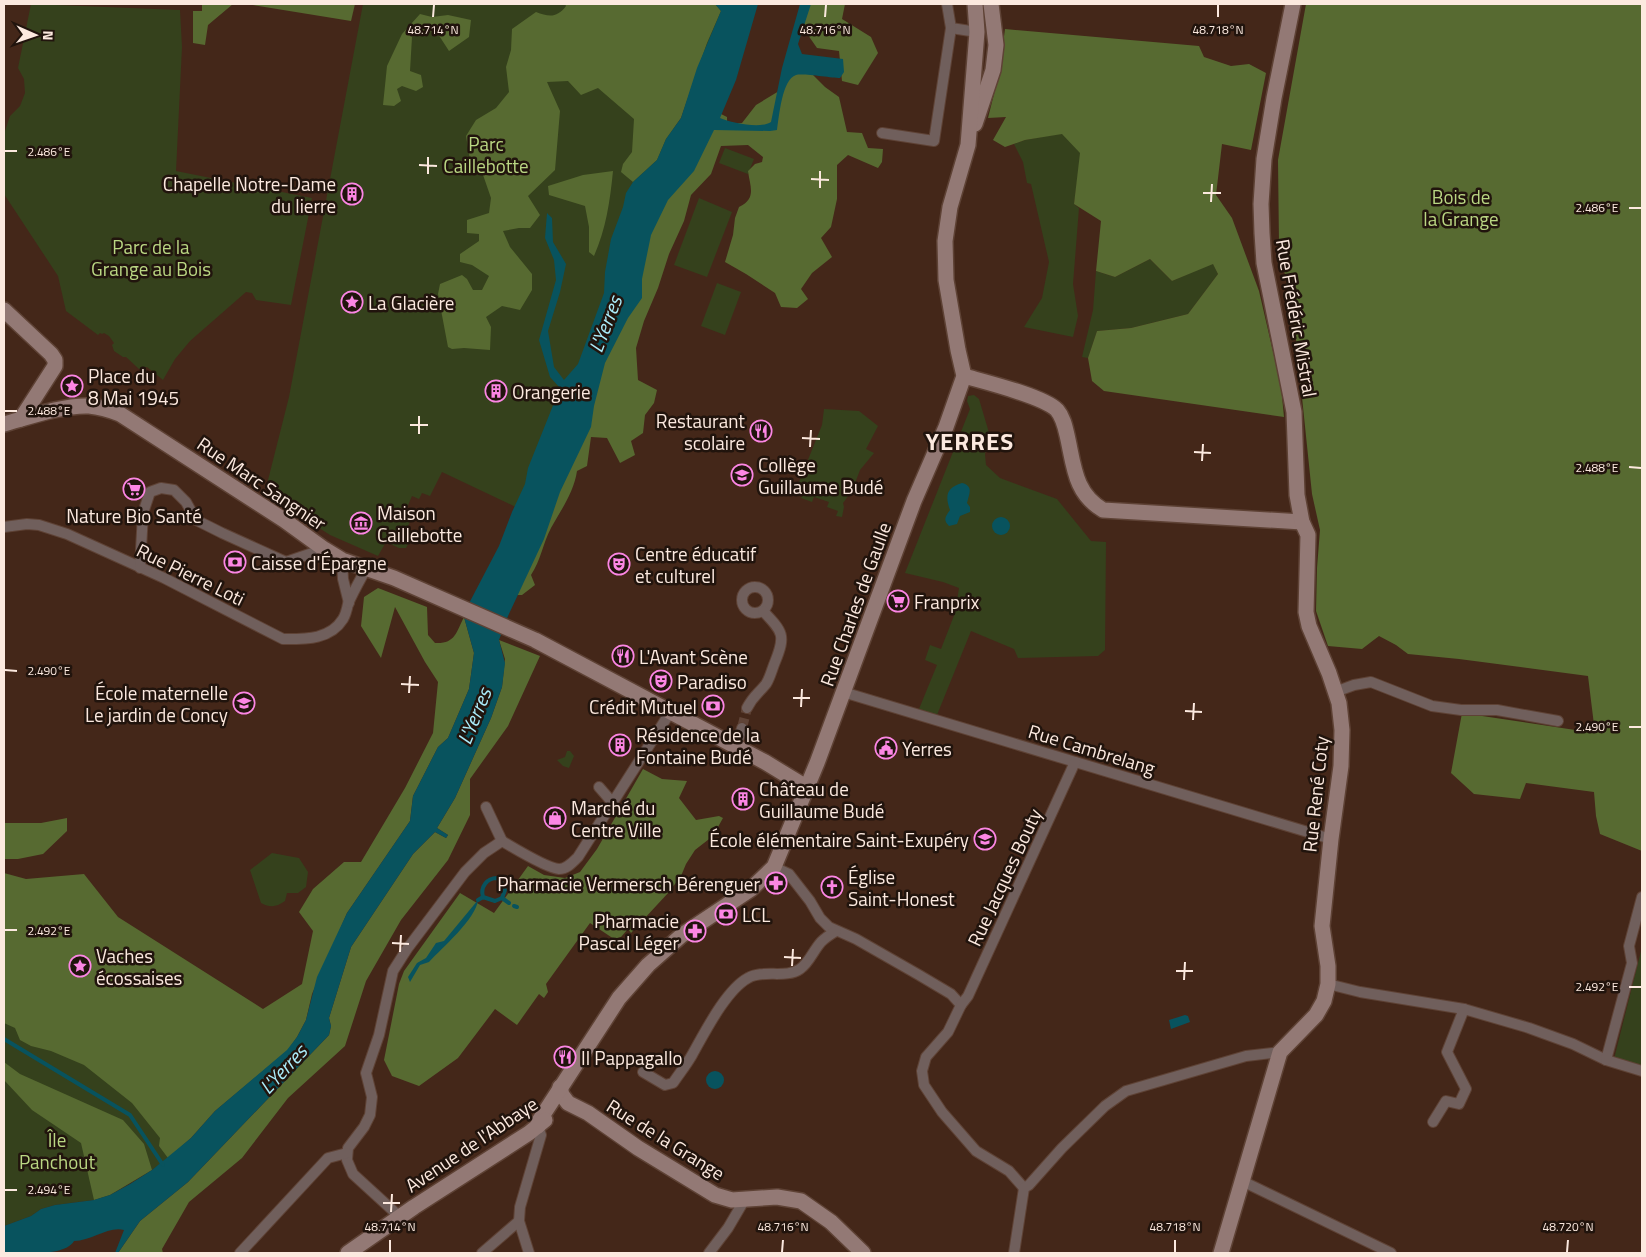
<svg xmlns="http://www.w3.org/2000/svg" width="1646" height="1257" font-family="'Titillium Web',sans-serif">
	<rect width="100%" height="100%" fill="#442719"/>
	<g fill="#35411c">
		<polygon points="31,4 180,10 182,47 176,171 312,198 291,305 256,300 252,293 246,292 190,341 175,359 163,380 147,367 139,369 126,357 123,357 114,351 112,345 114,343 109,336 104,333 102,334 100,333 98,335 66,311 58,276 4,194 4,134 10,116 20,106 25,93 24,79 18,68"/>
		<polygon points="363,4 725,4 608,288 580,363 516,507 442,472 430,496 422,493 419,499 412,496 406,510 414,514 405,532 409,535 410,541 406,548 399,548 386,542 378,556 330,535 271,497 267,484 289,397"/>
		<polygon points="1062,133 1081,153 1074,204 1079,208 1073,284 1078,316 1073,337 1024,327 1042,298 1049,262 1031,184 1027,183 1023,162 1014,144 1025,140"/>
		<polygon points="725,148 754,159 748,174 719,163"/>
		<polygon points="699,198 732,212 707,277 674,265"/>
		<polygon points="1150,259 1172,281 1213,263 1218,274 1188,314 1131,328 1097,331 1088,358 1082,357 1093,310 1096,271 1115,277"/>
		<polygon points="717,283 741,292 725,335 701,326"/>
		<polygon points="974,395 979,399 990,436 985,454 986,465 1000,478 1057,499 1091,541 1106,542 1105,650 1098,656 1018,658 1014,649 971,631 937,715 919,709 937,665 925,660 930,645 941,649 955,613 959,588 943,582 905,573 970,409 967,401 968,396"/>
		<polygon points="824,409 859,411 878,426 866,449 874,453 860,470 852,491 843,503 844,507 842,517 836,516 838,511 827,507 829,502 814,497 812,502 801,498 804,490 797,487 822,425"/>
		<polygon points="567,751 570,751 574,756 569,768 563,766 557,760 565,757"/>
		<path d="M272 853 299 858 308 872 306 887 298 893H287L285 901C276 907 271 908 261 903L250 870Z"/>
		<polygon points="4,909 185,1145 152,1170 110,1195 94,1200 55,1205 41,1209 31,1216 4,1226"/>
		<polygon points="1642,947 1642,1067 1614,1059"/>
	</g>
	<g fill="#576a31">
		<polygon points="202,4 233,4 208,25 205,45 193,43 193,11 202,11"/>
		<polygon points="246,4 355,4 351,21"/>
		<path d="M565 4H715L721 11 707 43 681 118 666 139 657 160 633 182 621 172 623 164 632 152 634 119 598 88 581 95 568 81 547 82 560 111 555 170 528 196 540 215 530 228H519L503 231 510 247 532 274V290L520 310 502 306 486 317 491 327 490 350 464 348 452 349 448 347 438 294 440 284 462 275 467 279 473 290H482L489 276 472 265 460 262V254L479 241V234L467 233V220L489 213 491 198 482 172 470 160 466 136 476 120 496 108 509 92 506 67 511 50 512 29 536 12C549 17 557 18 566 6Z"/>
		<polygon points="803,4 845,4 842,19 871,37 878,53 858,85 842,81 839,51 817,48 801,25"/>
		<polygon points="1306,4 1642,4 1642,851 1600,834 1596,816 1594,792 1526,783 1520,799 1474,794 1451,773 1462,713 1595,733 1588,676 1459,659 1408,654 1396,645 1379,636 1362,649 1328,646 1316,611 1317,568 1320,530 1312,494 1294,320 1279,245 1278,160"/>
		<polygon points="420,14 432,17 448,15 471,20 469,37 449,51 438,34 426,30 412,37 410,71 421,75 423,87 416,91 402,86 397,89 401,101 394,106 383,105 387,66 402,34"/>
		<polygon points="1005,29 1199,46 1204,57 1231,66 1249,64 1266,73 1251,150 1222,144 1216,195 1232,218 1259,291 1281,386 1284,417 1104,391 1092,381 1088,358 1097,331 1131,328 1188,314 1218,274 1213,264 1172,281 1150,259 1115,277 1096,271 1101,221 1074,204 1080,153 1062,134 1025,140 1005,147 993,140 1006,117 988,118 999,74"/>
		<path d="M805 67 825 87 839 97 847 132 862 133 868 148 883 149 882 162 878 168 848 155 837 165V199L831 227 821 238 832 257 812 273 801 289 808 299 797 308 781 307 775 293 746 274 725 262 733 235 735 218 739 207C757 198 750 187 748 171L755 164 762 162 763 157 748 145 721 146 711 174 691 195 684 221 669 254 658 288 644 321 636 348 638 380 657 390 654 403 645 415 643 433 631 441 635 455 620 463 607 438 591 437 587 466 577 471C574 492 561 510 551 528 543 543 541 560 531 575L535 585 522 595H512L636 245 717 112 727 117V124L742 123 756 105 779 91 789 76Z"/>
		<path d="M613 171C610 201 606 229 594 256L589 252V227L585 206 549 195 548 186 583 175Z"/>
		<path d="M378 588 427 607 428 635 435 643C455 644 456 633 464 617L474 653 469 689 448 738 438 747 413 796 410 821 347 913 312 994 306 1020 297 1037 288 1050 215 1111 191 1138 168 1158 159 1146 160 1138 132 1103 84 1065 51 1051 31 1046 20 1040 15 1028 4 1023V873L26 879 84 874 118 917 263 1009 302 984 313 931 299 912 313 889 344 862H361L405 788 433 733 438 682 425 662 395 607 381 658 361 626 364 597Z"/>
		<polygon points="499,640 540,656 508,726 470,779 470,815 448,860 401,920 366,981 345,1046 288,1098 242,1158 189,1202 162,1249 163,1253 118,1253 140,1221 188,1182 329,1035 331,1026 329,1018 351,947 413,854 435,832 446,838 448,835 437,828 455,798 491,718 502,687 505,659"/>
		<polygon points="643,769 662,779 687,781 679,798 696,820 719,816 723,818 713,836 695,850 686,864 681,876 669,892 631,933 628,929 621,937 614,939 590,923 546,984 548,992 544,998 539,994 517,1025 495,1009 458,1058 419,1086 392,1076 384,1060 399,984 404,971 460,893 494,913 528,866 544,875 565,878 580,872 597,849"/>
		<polygon points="67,818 67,831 43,854 18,859 4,859 4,823 41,823"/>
		<polygon points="4,1062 20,1074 123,1120 144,1144 152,1170 110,1195 94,1200 81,1143 32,1110 4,1080"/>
	</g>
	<g fill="#08535e">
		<path d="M715 4H758L736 80 720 118C731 123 761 129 771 122L782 68 800 4H811L798 44 802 54 843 59 844 72 840 78C831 78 803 73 796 75 782 79 779 117 777 130L770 131 714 130 694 171 668 200 651 235 642 279V298L628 318 605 363 594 406 591 427 560 492 544 539 508 616 499 640 505 663 502 687 491 718 455 798 437 828 448 835 446 838 435 832 413 854 351 947 329 1018 331 1026 329 1035 188 1182 140 1221 118 1253H115L124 1230C108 1226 92 1241 74 1241 65 1257 22 1253 4 1253V1226L31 1216 41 1209 55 1205 94 1200 110 1195 130 1184 152 1170 191 1138 215 1111 287 1050 297 1037 306 1020 317 977 347 913 410 821 413 796 438 747 448 738 469 689 474 653 464 617 465 611 499 546 512 512 525 484 528 468 560 388 550 377 539 340 556 280 554 260 545 238 547 213 552 218 553 242 566 264 560 292 548 331 554 367 564 380 578 364 604 293 605 272 611 239 623 207 626 193 633 182 657 160 666 139 681 118 697 68 721 11Z"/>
		<path d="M962 483C974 486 969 494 967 503L970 507V512L960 516 957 524 949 526C943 520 945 517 950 510 945 496 946 488 962 483Z"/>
		<circle cx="1001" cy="526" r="9"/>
		<path d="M478 900C476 919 442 948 429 962L420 965 410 982 408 977 417 963 426 958 436 943 444 941Z"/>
		<polygon points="1185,1015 1188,1016 1190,1022 1171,1029 1169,1020"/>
		<circle cx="715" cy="1080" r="9"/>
	</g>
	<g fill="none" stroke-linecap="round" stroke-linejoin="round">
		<g stroke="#08535e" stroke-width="4">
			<path d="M483 897C480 887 487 878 497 878L501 882 505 890 502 898"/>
			<polyline points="478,900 483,897 495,901 502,898 509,903"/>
			<polyline points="514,906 517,907"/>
			<polyline points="4,1039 130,1115 163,1165"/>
		</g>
		<polyline stroke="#604437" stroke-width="10" stroke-dasharray="10 5" stroke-linecap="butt" points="742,728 747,708"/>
		<g stroke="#5e4235" stroke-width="12">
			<g id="street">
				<polyline points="947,4 951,28 977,32"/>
				<polyline points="882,133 934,141 951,28"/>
				<path d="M4 527 27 524 39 525 67 534 164 578 283 639C305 639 330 640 343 619 346 614 347 609 348 604 353 592 360 580 366 569"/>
				<polyline points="342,560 343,579 349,603"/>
				<polyline points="140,568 143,513 150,492 161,488 174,490 186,502 196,520 222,533 286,562 324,549"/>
				<circle cx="755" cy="600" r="13"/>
				<polyline points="843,692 1331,839"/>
				<polyline points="1335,692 1354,685 1371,682 1432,706 1461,710 1497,710 1558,721"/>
				<path d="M747 708C753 696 758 694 766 684 770 678 772 669 775 662 786 635 783 632 763 611"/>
				<polyline points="736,747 742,728"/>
				<polyline points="599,787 612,802"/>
				<polyline points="486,807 502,841"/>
				<polyline points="774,867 789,874 810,901 820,918 829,927 856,939 919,975 951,994 961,1005 948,1032 926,1057 922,1071 924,1085 942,1112 976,1151 1009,1171 1024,1188"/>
				<polyline points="1328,984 1360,992 1464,1009 1529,1028 1573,1044 1606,1060 1642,1071"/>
				<polyline points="961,1005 968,996 1075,762"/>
				<polyline points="1606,1060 1632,963 1629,946 1642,897"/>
				<path d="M643 1072 665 1085 673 1083C679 1074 687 1064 692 1055 705 1032 726 990 748 978 763 969 786 979 800 969 809 963 813 951 821 942 825 938 831 934 836 931"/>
				<polyline points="1433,1122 1446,1101 1459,1104 1466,1089 1447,1052 1464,1009"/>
				<polyline points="1242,1181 1391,1253"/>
				<path d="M400 1217 353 1174 347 1160 348 1148 364 1127 370 1115 372 1097 366 1073 379 1035 393 971 407 949 465 872 484 853 502 841C514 848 546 868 559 869 567 869 573 862 578 857L671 711"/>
				<polyline points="240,1253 328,1158 347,1153"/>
				<polyline points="482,1253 519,1221"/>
				<polyline points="529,1253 519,1221 520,1207 541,1135 538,1126"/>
				<polyline points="709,1253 728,1228 745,1199"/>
				<polyline points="1014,1253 1024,1188 1029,1185 1062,1148 1105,1106 1126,1091 1246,1056 1280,1052"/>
			</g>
		</g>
		<g stroke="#5e4235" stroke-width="18">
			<g id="secondary">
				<polyline points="975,124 993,70 996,45 991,4"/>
				<polyline points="4,310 51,354 55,360 55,366 21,419"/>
				<path d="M964 376C985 382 1043 396 1057 410 1063 417 1065 426 1067 435 1074 465 1074 493 1103 510L1302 522"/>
				<path d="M4 424C29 417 63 405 89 406 100 407 110 410 120 414L284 520 324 549 342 560 394 578 535 640 765 762 806 787"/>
				<polyline points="560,1087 562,1095 568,1103 588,1113 638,1148 715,1195 732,1200 777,1197 801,1201 831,1222 863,1253"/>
				<polyline points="538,1126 539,1121 619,998 648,965 682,935 751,889 774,867 817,763 914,501 946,427 964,376 958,350 946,280 945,241 950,207 968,145 977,32 975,4"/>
				<polyline points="348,1253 414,1207 529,1133 545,1120"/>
				<polyline points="1221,1253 1280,1052 1316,1015 1324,1001 1328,984 1328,966 1322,926 1331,839 1341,766 1342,730 1339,703 1329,673 1309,626 1306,612 1308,535 1302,522 1297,495 1294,412 1264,263 1262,233 1261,204 1264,159 1274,98 1293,4"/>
			</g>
		</g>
		<use href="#street" stroke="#705f5c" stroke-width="10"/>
		<use href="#secondary" stroke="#937975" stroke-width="15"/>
	</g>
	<path fill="none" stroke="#fce9df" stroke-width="2" d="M433 17 434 5M825 17 826 5M1218 17V5M5 151H17M419 165 437 166M428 174V157M811 179 829 180M820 188V171M1203 193H1221M1211 202 1212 184M1629 208H1641M5 411H17M410 425H428M419 434V416M802 438 820 439M810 447 811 430M1194 452 1211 453M1202 461 1203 444M1629 467 1641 468M5 670 17 671M401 684 419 685M409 693 410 676M793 698H810M801 707 802 689M1185 711 1202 712M1193 720 1194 703M1629 727H1641M5 930H17M392 943 409 944M400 952 401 935M784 957 801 958M792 966 793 949M1176 971H1193M1184 980 1185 962M1629 987H1641M5 1190H17M383 1203H400M391 1212 392 1194M390 1252V1240M782 1252 783 1240M1175 1252V1240M1567 1252 1568 1240"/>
	<defs>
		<g id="building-ring" transform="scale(1.125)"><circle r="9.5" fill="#21140d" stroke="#fc86e4" stroke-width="1.5"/><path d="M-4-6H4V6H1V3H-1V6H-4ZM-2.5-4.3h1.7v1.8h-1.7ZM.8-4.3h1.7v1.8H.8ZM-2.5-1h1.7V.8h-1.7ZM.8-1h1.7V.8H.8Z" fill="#fc86e4"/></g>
		<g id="sight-ring" transform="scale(1.125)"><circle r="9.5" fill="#21140d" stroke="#fc86e4" stroke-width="1.5"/><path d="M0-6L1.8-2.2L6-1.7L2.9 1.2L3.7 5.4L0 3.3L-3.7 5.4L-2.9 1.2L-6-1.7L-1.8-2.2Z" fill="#fc86e4"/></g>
		<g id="restaurant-ring" transform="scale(1.125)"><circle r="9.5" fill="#21140d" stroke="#fc86e4" stroke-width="1.5"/><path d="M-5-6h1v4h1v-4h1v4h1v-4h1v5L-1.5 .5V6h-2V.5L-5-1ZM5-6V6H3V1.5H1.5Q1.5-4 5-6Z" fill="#fc86e4"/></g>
		<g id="school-ring" transform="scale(1.125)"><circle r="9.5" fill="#21140d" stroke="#fc86e4" stroke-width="1.5"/><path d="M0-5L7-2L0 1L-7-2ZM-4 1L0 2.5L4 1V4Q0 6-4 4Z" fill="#fc86e4"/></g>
		<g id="supermarket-ring" transform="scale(1.125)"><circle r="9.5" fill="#21140d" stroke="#fc86e4" stroke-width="1.5"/><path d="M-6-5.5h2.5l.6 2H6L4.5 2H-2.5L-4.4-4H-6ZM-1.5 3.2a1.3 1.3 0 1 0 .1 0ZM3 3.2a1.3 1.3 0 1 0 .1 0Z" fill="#fc86e4"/></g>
		<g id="museum-ring" transform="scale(1.125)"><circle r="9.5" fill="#21140d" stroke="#fc86e4" stroke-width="1.5"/><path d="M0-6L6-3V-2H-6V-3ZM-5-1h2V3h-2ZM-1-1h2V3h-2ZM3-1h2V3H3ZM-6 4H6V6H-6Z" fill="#fc86e4"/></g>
		<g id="bank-ring" transform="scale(1.125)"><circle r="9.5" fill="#21140d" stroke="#fc86e4" stroke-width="1.5"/><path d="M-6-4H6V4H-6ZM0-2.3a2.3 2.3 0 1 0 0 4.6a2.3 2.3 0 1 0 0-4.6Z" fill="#fc86e4"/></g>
		<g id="theatre-ring" transform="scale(1.125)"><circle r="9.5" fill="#21140d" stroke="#fc86e4" stroke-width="1.5"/><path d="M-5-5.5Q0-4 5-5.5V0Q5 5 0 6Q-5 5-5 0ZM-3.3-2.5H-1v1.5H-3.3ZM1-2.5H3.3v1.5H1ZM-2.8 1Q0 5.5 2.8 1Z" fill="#fc86e4"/></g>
		<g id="civic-ring" transform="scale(1.125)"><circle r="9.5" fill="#21140d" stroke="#fc86e4" stroke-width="1.5"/><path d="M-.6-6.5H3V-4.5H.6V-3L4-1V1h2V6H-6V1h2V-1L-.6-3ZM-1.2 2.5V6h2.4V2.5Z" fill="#fc86e4"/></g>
		<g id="shop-ring" transform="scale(1.125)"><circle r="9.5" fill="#21140d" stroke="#fc86e4" stroke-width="1.5"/><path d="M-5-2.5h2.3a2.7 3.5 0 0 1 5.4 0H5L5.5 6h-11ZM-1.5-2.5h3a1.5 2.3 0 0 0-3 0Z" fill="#fc86e4"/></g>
		<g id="pharmacy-ring" transform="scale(1.125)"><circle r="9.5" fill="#21140d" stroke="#fc86e4" stroke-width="1.5"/><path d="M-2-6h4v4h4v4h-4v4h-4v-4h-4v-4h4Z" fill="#fc86e4"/></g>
		<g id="church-ring" transform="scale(1.125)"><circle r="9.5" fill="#21140d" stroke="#fc86e4" stroke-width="1.5"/><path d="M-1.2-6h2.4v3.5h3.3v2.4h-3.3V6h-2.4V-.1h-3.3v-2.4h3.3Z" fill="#fc86e4"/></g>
	</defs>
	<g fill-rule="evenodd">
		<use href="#building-ring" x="352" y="194"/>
		<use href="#sight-ring" x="352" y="302"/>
		<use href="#sight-ring" x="72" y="386"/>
		<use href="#building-ring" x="496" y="391"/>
		<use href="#restaurant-ring" x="761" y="431"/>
		<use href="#school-ring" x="742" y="475"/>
		<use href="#supermarket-ring" x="134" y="489"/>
		<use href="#museum-ring" x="361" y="523"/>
		<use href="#bank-ring" x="235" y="562"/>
		<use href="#theatre-ring" x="619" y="564"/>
		<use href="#supermarket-ring" x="898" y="601"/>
		<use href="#restaurant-ring" x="623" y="656"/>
		<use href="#theatre-ring" x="661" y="681"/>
		<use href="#school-ring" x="244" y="703"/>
		<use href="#bank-ring" x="713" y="706"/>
		<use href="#building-ring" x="620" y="745"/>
		<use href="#civic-ring" x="886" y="748"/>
		<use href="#building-ring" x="743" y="799"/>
		<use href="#shop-ring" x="555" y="818"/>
		<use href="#school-ring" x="985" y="839"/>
		<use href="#pharmacy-ring" x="776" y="883"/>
		<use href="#church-ring" x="832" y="887"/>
		<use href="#bank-ring" x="726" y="914"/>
		<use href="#pharmacy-ring" x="695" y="931"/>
		<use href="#sight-ring" x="80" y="966"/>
		<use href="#restaurant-ring" x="565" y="1057"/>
	</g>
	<g text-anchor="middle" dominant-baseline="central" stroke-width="5" stroke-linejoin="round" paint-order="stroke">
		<g font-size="19" fill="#bad783" stroke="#21140d">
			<text x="486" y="143">Parc<tspan x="486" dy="22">Caillebotte</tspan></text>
			<text x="1461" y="196">Bois de<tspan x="1461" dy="22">la Grange</tspan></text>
			<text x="151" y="246">Parc de la<tspan x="151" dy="22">Grange au Bois</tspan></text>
			<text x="57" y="1139">Île<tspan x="57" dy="22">Panchout</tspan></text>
		</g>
		<g font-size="19" fill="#fce9df" stroke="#21140d" text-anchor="start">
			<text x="336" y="183" text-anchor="end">Chapelle Notre-Dame<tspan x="336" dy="22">du lierre</tspan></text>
			<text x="368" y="302">La Glacière</text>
			<text x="88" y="375">Place du<tspan x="88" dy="22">8 Mai 1945</tspan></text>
			<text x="512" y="391">Orangerie</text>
			<text x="745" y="420" text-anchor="end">Restaurant<tspan x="745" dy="22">scolaire</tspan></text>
			<text x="758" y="464">Collège<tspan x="758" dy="22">Guillaume Budé</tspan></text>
			<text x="377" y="512">Maison<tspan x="377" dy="22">Caillebotte</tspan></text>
			<text x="134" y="515" text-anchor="middle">Nature Bio Santé</text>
			<text x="635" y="553">Centre éducatif<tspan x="635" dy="22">et culturel</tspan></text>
			<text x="251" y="562">Caisse d'Épargne</text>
			<text x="914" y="601">Franprix</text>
			<text x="639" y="656">L'Avant Scène</text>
			<text x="677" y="681">Paradiso</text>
			<text x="228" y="692" text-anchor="end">École maternelle<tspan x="228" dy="22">Le jardin de Concy</tspan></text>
			<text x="697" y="706" text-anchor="end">Crédit Mutuel</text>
			<text x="636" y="734">Résidence de la<tspan x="636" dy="22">Fontaine Budé</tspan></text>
			<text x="902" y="748">Yerres</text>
			<text x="759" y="788">Château de<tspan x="759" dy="22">Guillaume Budé</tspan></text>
			<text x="571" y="807">Marché du<tspan x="571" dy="22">Centre Ville</tspan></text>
			<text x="969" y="839" text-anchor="end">École élémentaire Saint-Exupéry</text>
			<text x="848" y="876">Église<tspan x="848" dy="22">Saint-Honest</tspan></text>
			<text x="760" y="883" text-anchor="end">Pharmacie Vermersch Bérenguer</text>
			<text x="742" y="914">LCL</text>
			<text x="679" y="920" text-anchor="end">Pharmacie<tspan x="679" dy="22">Pascal Léger</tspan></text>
			<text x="96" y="955">Vaches<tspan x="96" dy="22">écossaises</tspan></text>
			<text x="581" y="1057">Il Pappagallo</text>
		</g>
		<g font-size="19" fill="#fce9df" stroke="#21140d">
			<text transform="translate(1297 318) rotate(80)">Rue Frédéric Mistral</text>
			<text transform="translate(262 483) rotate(34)">Rue Marc Sangnier</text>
			<text transform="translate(191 574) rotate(26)">Rue Pierre Loti</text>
			<text transform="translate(855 604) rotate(-70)">Rue Charles de Gaulle</text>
			<text transform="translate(1092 749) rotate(17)">Rue Cambrelang</text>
			<text transform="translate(1315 794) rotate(-84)">Rue René Coty</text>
			<text transform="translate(1004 877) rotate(-65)">Rue Jacques Bouty</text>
			<text transform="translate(666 1139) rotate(32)">Rue de la Grange</text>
			<text transform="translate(471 1144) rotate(-34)">Avenue de l'Abbaye</text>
		</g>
		<g font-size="20" font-style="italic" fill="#abedfb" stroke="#21140d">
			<text transform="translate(605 324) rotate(-69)">L'Yerres</text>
			<text transform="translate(474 716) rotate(-68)">L'Yerres</text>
			<text transform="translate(283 1069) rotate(-47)">L'Yerres</text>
		</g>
		<g font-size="24" font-weight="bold" letter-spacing="1" fill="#fce9df" stroke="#21140d">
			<text x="970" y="441">YERRES</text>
		</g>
	</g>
	<g font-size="12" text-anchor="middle" fill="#fce9df" stroke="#21140d" stroke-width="5" stroke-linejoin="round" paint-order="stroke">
		<text x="433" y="34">48.714°N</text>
		<text x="825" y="34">48.716°N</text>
		<text x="1218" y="34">48.718°N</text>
		<text x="49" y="156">2.486°E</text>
		<text x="1597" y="212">2.486°E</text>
		<text x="49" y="415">2.488°E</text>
		<text x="1597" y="472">2.488°E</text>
		<text x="49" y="675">2.490°E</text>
		<text x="1597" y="731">2.490°E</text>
		<text x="49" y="935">2.492°E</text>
		<text x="1597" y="991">2.492°E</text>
		<text x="49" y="1194">2.494°E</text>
		<text x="390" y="1231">48.714°N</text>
		<text x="783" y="1231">48.716°N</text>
		<text x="1175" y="1231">48.718°N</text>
		<text x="1568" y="1231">48.720°N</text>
	</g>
	<rect width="1646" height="1257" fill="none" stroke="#fce9df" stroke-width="10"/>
	<g transform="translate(35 35) rotate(92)" stroke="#21140d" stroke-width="4" paint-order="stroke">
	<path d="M0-4L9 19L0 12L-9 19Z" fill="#fce9df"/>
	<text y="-8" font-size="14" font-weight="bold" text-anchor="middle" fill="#fce9df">N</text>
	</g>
</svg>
